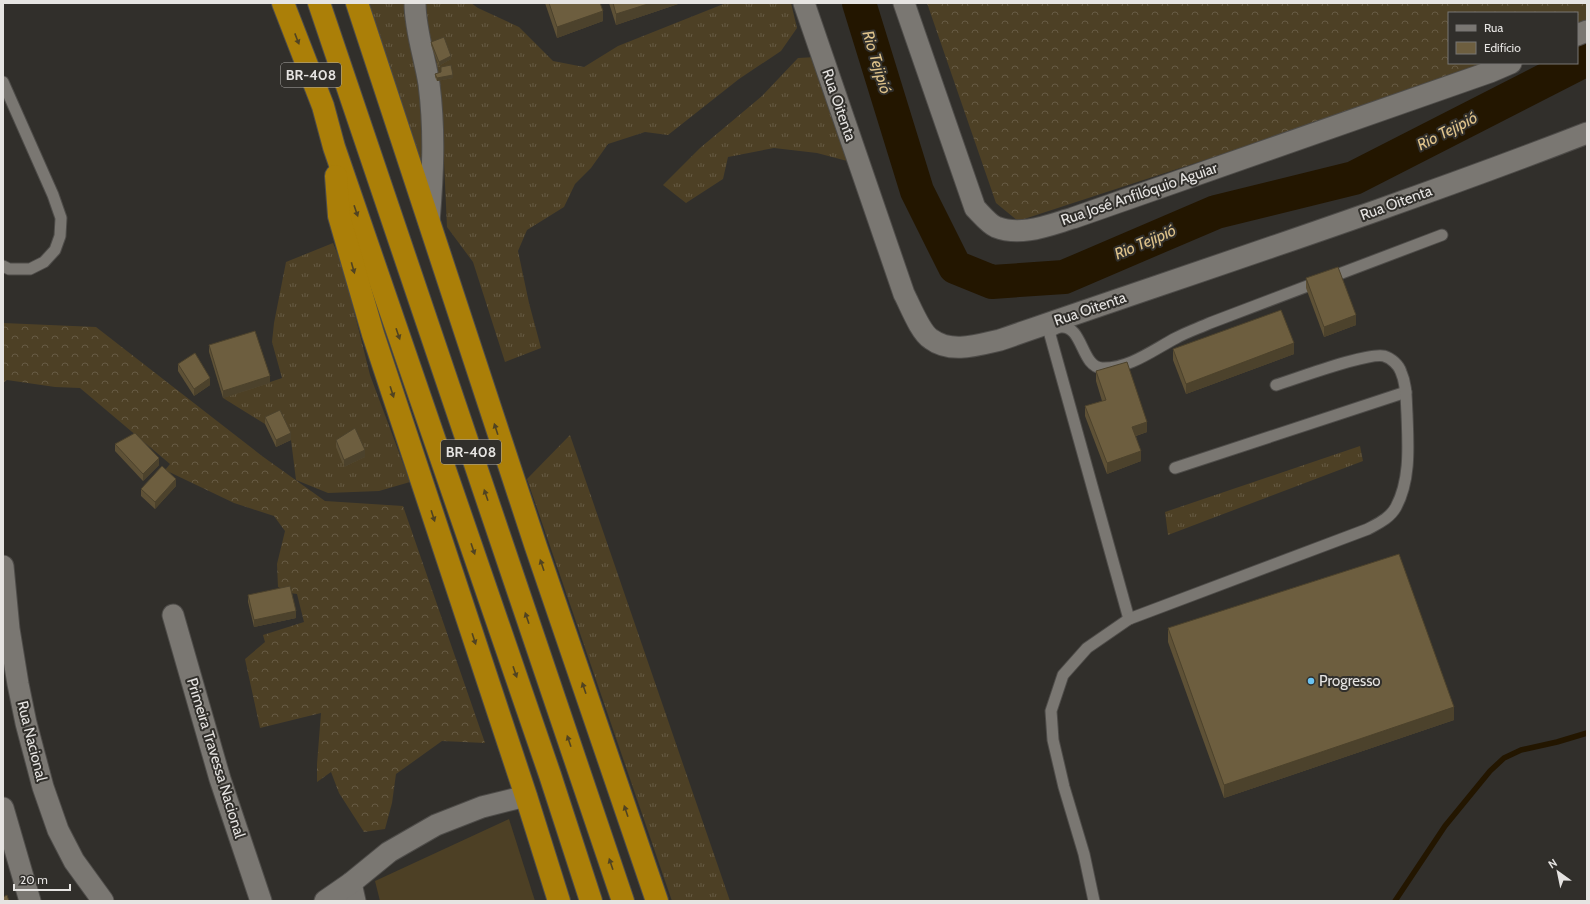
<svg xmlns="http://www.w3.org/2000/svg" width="1590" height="904" font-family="Cabin,sans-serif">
	<defs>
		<pattern id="grass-tufts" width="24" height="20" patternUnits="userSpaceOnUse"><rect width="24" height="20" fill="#4d4025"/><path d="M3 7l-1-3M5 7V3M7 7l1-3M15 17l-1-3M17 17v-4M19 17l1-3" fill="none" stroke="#675b44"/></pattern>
		<pattern id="forest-crowns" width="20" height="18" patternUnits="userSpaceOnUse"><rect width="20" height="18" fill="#4d4025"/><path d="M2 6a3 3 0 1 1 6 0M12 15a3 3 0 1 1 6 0" fill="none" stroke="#675b44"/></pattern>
	</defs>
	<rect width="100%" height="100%" fill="#312f2b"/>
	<g fill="url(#grass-tufts)">
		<polygon points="366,3 410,3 416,40 428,186"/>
		<polygon points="424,3 471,3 478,8 519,27 553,61 584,67 618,46 726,3 791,3 797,28 781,51 739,79 668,135 645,132 608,144 591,168 575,184 564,207 527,230 518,251 529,303 541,348 505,362 473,262 447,227 443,140 424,32"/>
		<polygon points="816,57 851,162 817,153 774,148 728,157 723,179 686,203 663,185 700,148 762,96 798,58"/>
		<polygon points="333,243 343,267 370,375 410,482 379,491 328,493 296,480 291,440 280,417 265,424 223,398 282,378 272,342 274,323 286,262"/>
		<polygon points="570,435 730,901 672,901 527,479"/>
		<polygon points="1360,446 1363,461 1168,535 1165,512"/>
	</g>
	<g fill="url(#forest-crowns)">
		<polygon points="927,3 1587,3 1587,23 1577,28 1577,13 1449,13 1449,63 1510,63 1361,109 1018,221 996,203"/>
		<polygon points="3,323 96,327 262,456 325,501 403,506 485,743 442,741 396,774 392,803 385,829 364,832 339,793 331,772 317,782 317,764 321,713 260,728 245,659 265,642 263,635 304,622 297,594 290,593 278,587 277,564 285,531 274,516 234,503 165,470 170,464 80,388 55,387 7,380 3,383"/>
	</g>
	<polygon fill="#4d4025" points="509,819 535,901 380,901 375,881"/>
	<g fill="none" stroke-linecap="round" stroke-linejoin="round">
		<polyline stroke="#231600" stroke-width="5.5" points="1395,901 1445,826 1490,771 1504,758 1521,750 1557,742 1587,733"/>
		<polyline stroke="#231600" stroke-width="34" points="859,3 917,191 955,267 992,282 1064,277 1216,212 1354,178 1587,59"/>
		<g stroke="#4e4c49" stroke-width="13">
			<g id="lane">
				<polyline points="3,82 53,195 61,218 60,236 55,250 44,262 30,269 9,269 3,266"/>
				<polyline points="1047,324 1129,619"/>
				<path d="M1053 330C1055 329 1059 327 1061 327 1083 325 1081 367 1102 368 1129 369 1153 350 1176 338 1187 332 1199 328 1210 323L1442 235"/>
				<polyline points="1175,468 1406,392"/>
				<path d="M1094 901 1084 854 1064 787 1053 740 1051 711 1063 675 1087 648 1129 619 1368 529C1379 523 1390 518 1396 507 1411 479 1408 444 1407 414 1406 400 1407 385 1401 372 1399 365 1391 358 1384 356 1367 352 1296 379 1276 385"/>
			</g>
		</g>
		<g stroke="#4e4c49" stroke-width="23">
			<g id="street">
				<path d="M415 3C415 30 425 58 429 84 435 131 433 175 429 222"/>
				<path d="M804 3 904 294C910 305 920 332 931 339 951 354 978 345 1000 340 1196 272 1394 208 1587 133"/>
				<path d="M904 3 975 208C981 214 989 224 996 227 1021 237 1049 225 1073 218L1490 72 1511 63"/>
				<polyline points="1577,35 1587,31"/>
				<polyline points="3,566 9,629 18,684 26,723 43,787 58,830 74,861 103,901"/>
				<polyline points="173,615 220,779 261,901"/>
				<polyline points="3,808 30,901"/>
				<polyline points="351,883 355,901"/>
				<polyline points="325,901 351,883 389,852 436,825 482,807 526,796"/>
			</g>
		</g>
		<g stroke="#4e4c49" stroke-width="24">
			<g id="highway">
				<polyline points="283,3 323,106 334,147 550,775 591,901"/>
				<polyline points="319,3 623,901"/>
				<polyline points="357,3 536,547 657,901"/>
				<polyline points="336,176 339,216 373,334 526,796 559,901"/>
			</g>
		</g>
		<use href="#lane" stroke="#7a7772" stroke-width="11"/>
		<use href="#street" stroke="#7a7772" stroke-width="21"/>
		<use href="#highway" stroke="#ab7f08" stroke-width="22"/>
	</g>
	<g fill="#5e5136">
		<polygon points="545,3 600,3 603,21 557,38"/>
		<polygon points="609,3 681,3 616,25"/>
		<polygon points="431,42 451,59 439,66 431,45"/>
		<polygon points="435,74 453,78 437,81 435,77"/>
		<polygon points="1306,278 1356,325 1324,337 1306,288"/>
		<polygon points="209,345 270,383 223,398 209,352"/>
		<polygon points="1173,349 1294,354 1186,394 1173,360"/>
		<polygon points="178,364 210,385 194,396 178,371"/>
		<polygon points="1096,371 1147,432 1136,436 1141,461 1107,474 1085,416 1085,406 1102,401 1096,381"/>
		<polygon points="265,417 291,440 276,447 265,424"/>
		<polygon points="336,440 365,457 344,467 336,447"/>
		<polygon points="115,444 159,465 143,481 115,451"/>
		<polygon points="176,486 155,509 141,496 141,489"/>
		<polygon points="248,595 296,618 254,627 248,602"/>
		<polygon points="1168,628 1454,720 1224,798 1168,642"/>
	</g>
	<g fill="#4c422c">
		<polygon points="651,3 681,3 616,25 616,14"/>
		<polygon points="603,11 603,21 557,38 557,27"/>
		<polygon points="451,56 451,59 439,66 439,62"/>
		<polygon points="453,75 453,78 437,81 437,78"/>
		<polygon points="1356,315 1356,325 1324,337 1324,327"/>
		<polygon points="1294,343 1294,354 1186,394 1186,384"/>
		<polygon points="270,376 270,383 223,398 223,391"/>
		<polygon points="210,378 210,385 194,396 194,389"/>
		<polygon points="1147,422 1147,432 1132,437 1132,427"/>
		<polygon points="291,433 291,440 276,447 276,440"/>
		<polygon points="365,450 365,457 344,467 344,460"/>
		<polygon points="1141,451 1141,461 1107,474 1107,463"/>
		<polygon points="159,458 159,465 143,481 143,474"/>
		<polygon points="176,479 176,486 155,509 155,502"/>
		<polygon points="296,611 296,618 254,627 254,620"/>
		<polygon points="1454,707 1454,720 1224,798 1224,785"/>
		<polygon points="3,870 4,870 4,880 3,881"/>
	</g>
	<g fill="#6d5e3f" stroke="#4c422c">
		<polygon points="549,3 600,3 603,11 557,27"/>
		<polygon points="613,3 651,3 616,14"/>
		<polygon points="444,37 451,56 439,62 431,42"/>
		<polygon points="451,65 453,75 437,78 435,74 441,72 441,67"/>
		<polygon points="1338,267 1356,315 1324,327 1306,278"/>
		<polygon points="1281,310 1294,343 1186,384 1173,349"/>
		<polygon points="255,331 270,376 223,391 209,345"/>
		<polygon points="195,353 210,378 194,389 178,364"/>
		<polygon points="1127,362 1147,422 1132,427 1141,451 1107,463 1085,406 1106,400 1096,371"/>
		<polygon points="280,410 291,433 276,440 265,417"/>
		<polygon points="355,428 365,450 344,460 336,440"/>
		<polygon points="135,433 159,458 143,474 115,444"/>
		<polygon points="162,466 176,479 155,502 141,489"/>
		<polygon points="1399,554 1454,707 1224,785 1168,628"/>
		<polygon points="290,586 296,611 254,620 248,595"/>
		<polygon points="7,895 9,901 3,901 3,897"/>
	</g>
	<defs><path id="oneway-solid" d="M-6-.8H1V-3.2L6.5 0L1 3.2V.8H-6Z"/></defs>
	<g fill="#504322">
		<use href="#oneway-solid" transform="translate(297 39) rotate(69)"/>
		<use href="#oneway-solid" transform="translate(356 211) rotate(71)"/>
		<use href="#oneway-solid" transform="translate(353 268) rotate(74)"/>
		<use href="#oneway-solid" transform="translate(398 334) rotate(71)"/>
		<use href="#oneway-solid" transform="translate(392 392) rotate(72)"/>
		<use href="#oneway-solid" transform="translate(496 429) rotate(-108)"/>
		<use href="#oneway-solid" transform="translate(486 495) rotate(-109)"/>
		<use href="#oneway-solid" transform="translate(433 516) rotate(72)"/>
		<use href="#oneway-solid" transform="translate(473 549) rotate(71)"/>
		<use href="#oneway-solid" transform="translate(542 565) rotate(-109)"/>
		<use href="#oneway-solid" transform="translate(527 618) rotate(-109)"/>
		<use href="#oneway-solid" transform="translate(474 639) rotate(72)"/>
		<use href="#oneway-solid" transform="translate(515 672) rotate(71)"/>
		<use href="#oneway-solid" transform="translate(584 688) rotate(-109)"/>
		<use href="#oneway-solid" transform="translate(569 741) rotate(-109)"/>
		<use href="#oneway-solid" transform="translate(626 811) rotate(-109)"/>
		<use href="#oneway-solid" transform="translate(611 864) rotate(-109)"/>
	</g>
	<circle fill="#6bc3f2" stroke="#312f2b" stroke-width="1.5" cx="1311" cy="681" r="4"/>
	<g text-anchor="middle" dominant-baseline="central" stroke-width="4" stroke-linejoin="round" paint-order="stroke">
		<g fill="#312f2b" stroke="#b0aeab" stroke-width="1">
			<rect x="281" y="63" width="60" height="24" rx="3"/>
			<rect x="441" y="440" width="60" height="24" rx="3"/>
		</g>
		<g font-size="14" font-weight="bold" fill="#e6e4e2">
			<text x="311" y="75">BR-408</text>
			<text x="471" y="452">BR-408</text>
		</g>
		<g font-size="15" fill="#e6e4e2" stroke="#312f2b">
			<text transform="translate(839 105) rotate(71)">Rua Oitenta</text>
			<text transform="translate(1139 194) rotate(-19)">Rua José Anfilóquio Aguiar</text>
			<text transform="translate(1396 203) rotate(-20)">Rua Oitenta</text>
			<text transform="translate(1090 309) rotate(-19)">Rua Oitenta</text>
			<text transform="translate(32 741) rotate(76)">Rua Nacional</text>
			<text transform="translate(216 758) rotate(73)">Primeira Travessa Nacional</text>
		</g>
		<g font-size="15" fill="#e6e4e2" stroke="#312f2b" text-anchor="start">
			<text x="1319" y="681">Progresso</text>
		</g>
		<g font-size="16" font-style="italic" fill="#dfc38b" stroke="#312f2b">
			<text transform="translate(877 62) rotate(73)">Rio Tejipió</text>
			<text transform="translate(1447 131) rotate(-27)">Rio Tejipió</text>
			<text transform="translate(1145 242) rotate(-23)">Rio Tejipió</text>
		</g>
	</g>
	<rect width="1590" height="904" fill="none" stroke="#e6e4e2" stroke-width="8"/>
	<rect x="1448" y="12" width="130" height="52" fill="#312f2b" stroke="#797774"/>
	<rect x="1456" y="25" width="20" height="6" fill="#7a7772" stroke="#797774"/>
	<text x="1484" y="32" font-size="12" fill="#e6e4e2">Rua</text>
	<rect x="1456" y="42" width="20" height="12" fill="#6d5e3f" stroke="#797774"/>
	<text x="1484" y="52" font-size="12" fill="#e6e4e2">Edifício</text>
	<g transform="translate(1558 872) rotate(327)" stroke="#312f2b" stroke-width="3" paint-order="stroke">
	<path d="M0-3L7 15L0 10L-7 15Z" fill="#e6e4e2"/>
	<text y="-6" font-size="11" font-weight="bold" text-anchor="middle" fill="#e6e4e2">N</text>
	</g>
	<path d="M14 884v6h56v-6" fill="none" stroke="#e6e4e2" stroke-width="2"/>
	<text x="20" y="884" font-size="12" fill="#e6e4e2" stroke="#312f2b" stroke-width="3" paint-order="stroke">20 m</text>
</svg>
